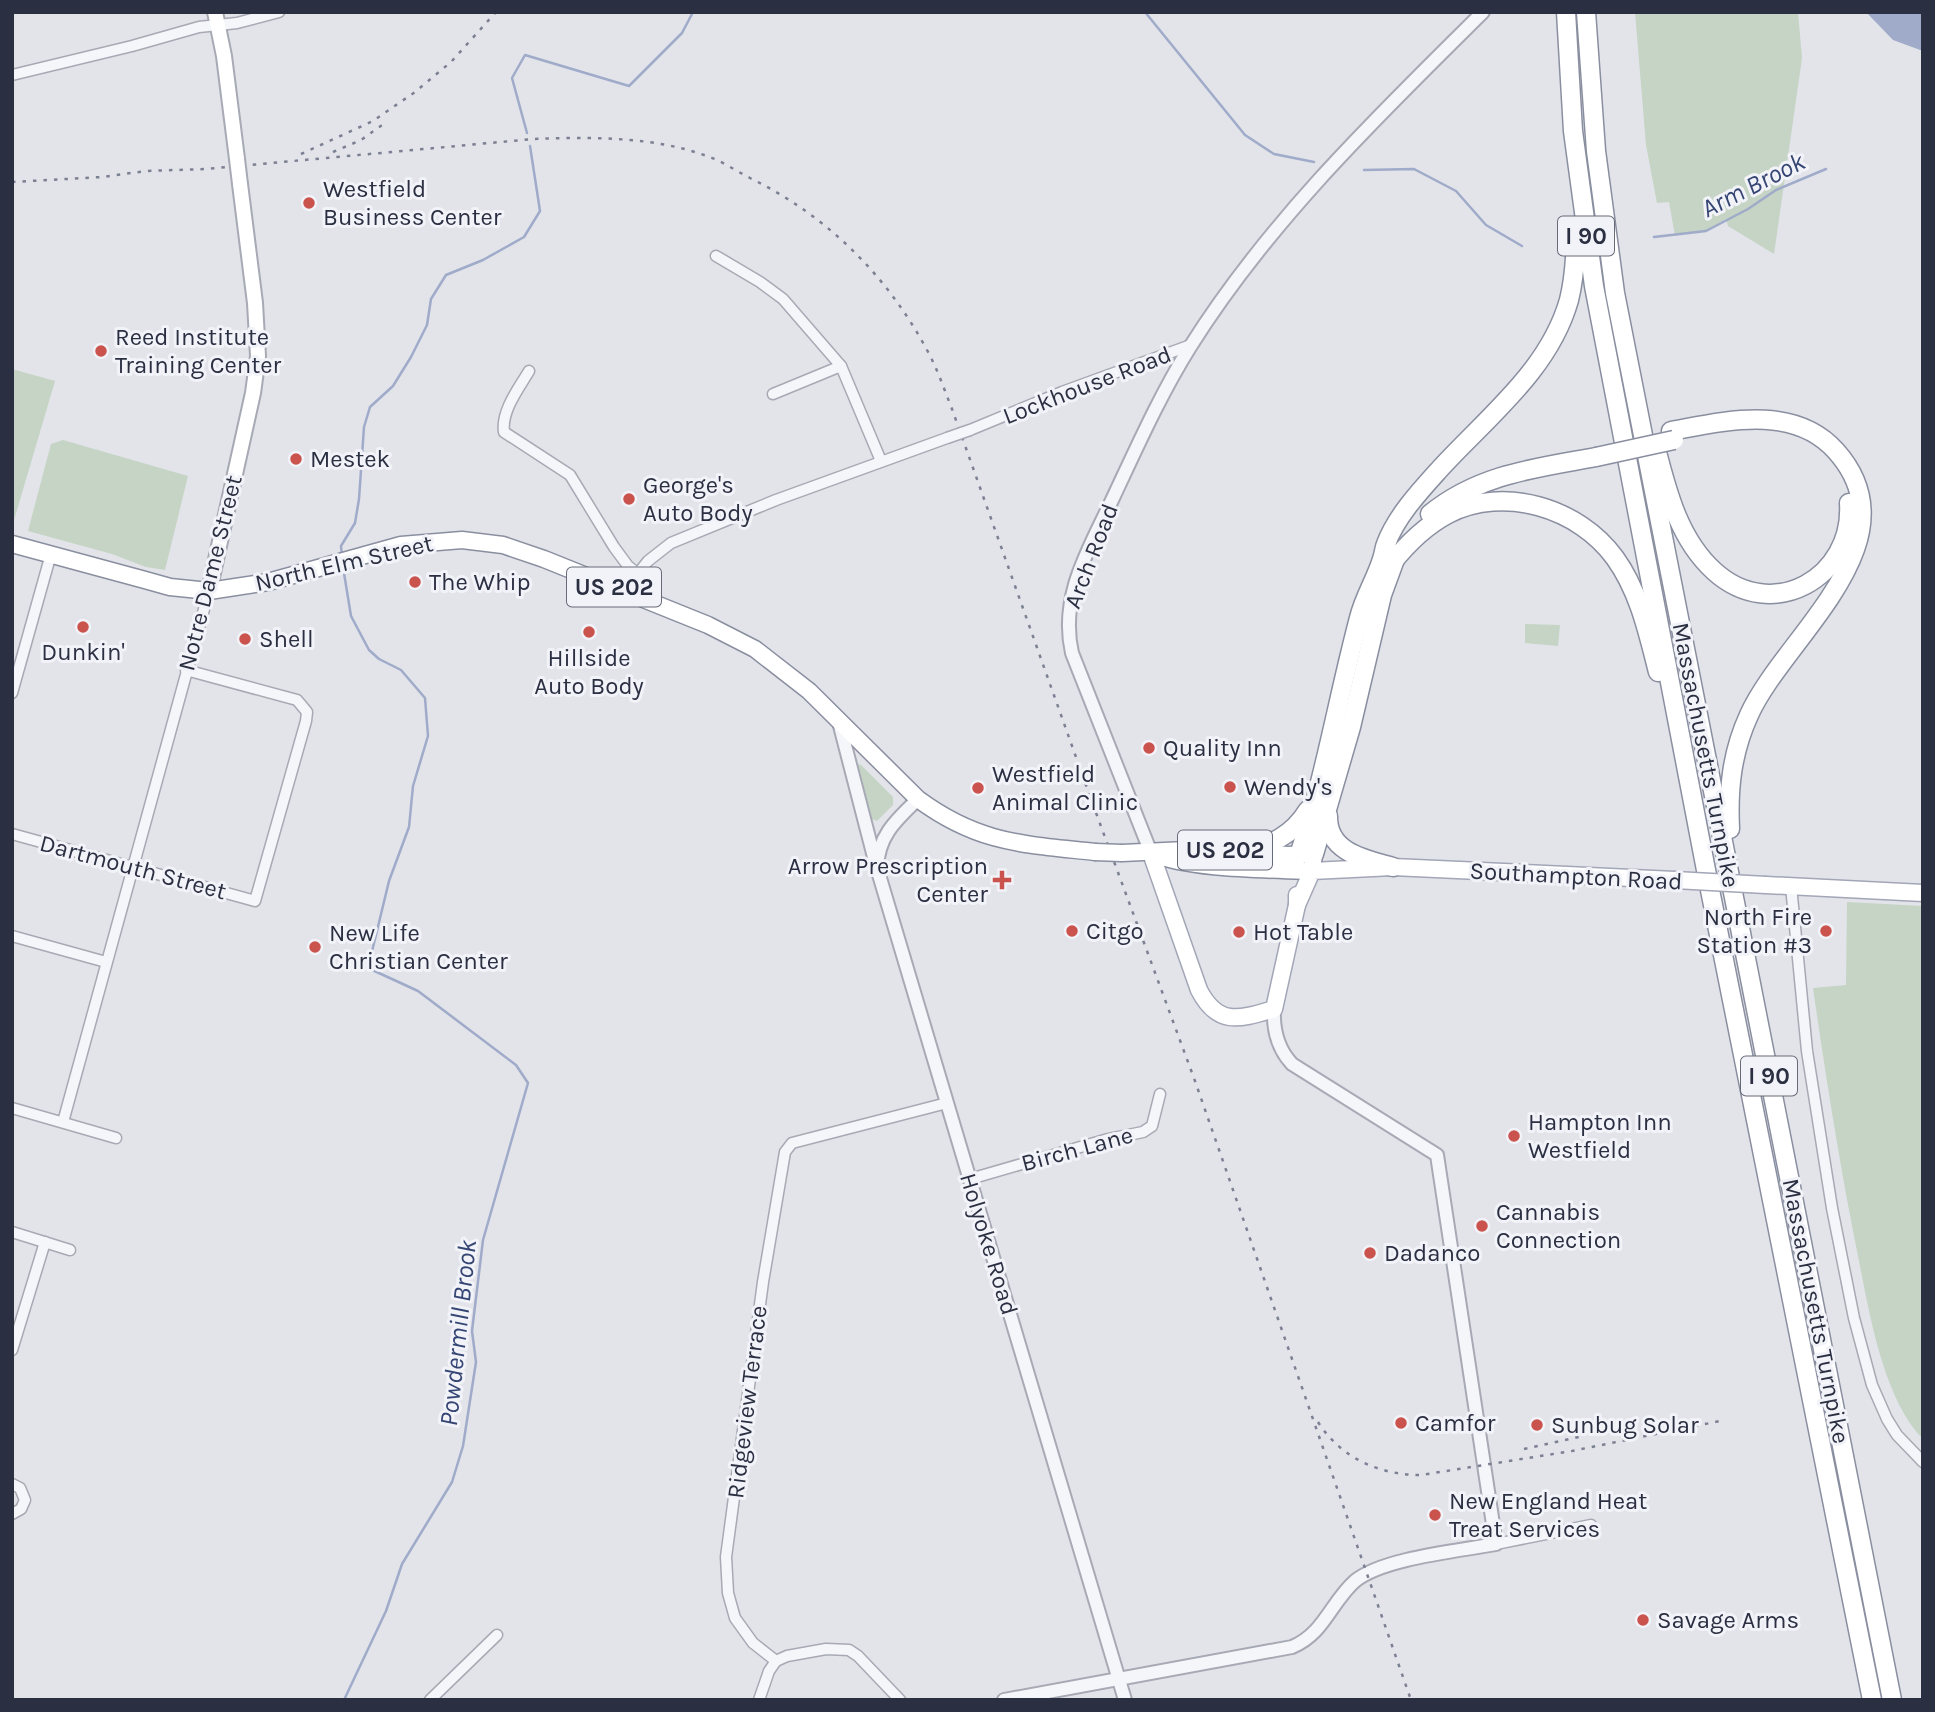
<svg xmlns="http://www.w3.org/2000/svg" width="1935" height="1712" font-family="Karla,sans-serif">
	<rect width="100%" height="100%" fill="#e2e4ea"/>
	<g fill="#c5d4c4">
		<polygon points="1635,12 1798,12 1802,58 1774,254 1728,226 1726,219 1706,231 1682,233 1675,236 1669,202 1657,203 1646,145"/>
		<polygon points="12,369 55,381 12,527"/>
		<polygon points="63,440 188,476 165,570 146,567 112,554 28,531 51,444"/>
		<polygon points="1525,624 1560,625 1558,646 1525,643"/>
		<polygon points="858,764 861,765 893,797 893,805 877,821 872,819"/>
		<path d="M1847 902 1923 906V1439C1883 1399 1869 1311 1858 1256 1840 1167 1826 1078 1813 988L1846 985Z"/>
	</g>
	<polygon fill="#9fabc9" points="1866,12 1923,12 1923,51 1893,40"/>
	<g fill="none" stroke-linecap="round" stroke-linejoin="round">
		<g stroke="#9fabc9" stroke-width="2.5">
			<polyline points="1145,12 1245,135 1274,154 1314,162"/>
			<polyline points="527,133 512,78 525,55 629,86 682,33 693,12"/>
			<polyline points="1364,170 1414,169 1456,191 1486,225 1522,246"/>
			<polyline points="1654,237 1706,231 1748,209 1776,190 1826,169"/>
			<polyline points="342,557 341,546 355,523 359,499 364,427 370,407 393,386 411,357 427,325 431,299 446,275 483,260 524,237 540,211 530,146"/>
			<polyline points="343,567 351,616 369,650 379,659 401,670 425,698 428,736 413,786 409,827 389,881 368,968 418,991 516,1065 528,1083 483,1240 472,1331 476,1362 463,1446 452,1482 402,1564 386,1611 344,1700"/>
		</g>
		<g stroke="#a7aab4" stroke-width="13">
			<g id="minor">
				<polyline points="12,75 132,46 199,27 237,23 279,12"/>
				<polyline points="716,256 760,282 783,299 841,366 881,461"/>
				<path d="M529 371C519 388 501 411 504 432L570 475 614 547 628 566 638 574"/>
				<polyline points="773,394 841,366"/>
				<polyline points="970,430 1062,392 1191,345"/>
				<polyline points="624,591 648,561 671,543 776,500 947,438"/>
				<polyline points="12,693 51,554"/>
				<polyline points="12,834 255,901 306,721 307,712 297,700 186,670"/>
				<polyline points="1791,886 1807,1051 1832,1208 1854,1318 1872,1385 1887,1419 1897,1435 1923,1462"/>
				<polyline points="12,936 106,962"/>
				<polyline points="12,1108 116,1138"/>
				<polyline points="63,1122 209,591"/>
				<polyline points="970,1179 1108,1139 1143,1132 1152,1126 1160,1094"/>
				<polyline points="12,1232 70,1250"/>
				<polyline points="12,1350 45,1242"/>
				<polyline points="12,1484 20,1488 25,1500 21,1509 12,1514"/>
				<polyline points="1496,1544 1591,1525"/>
				<polyline points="430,1700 497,1635"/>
				<polyline points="759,1700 769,1671 776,1661"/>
				<polyline points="900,1700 858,1656 849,1650 826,1649 787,1656 776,1661 753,1643 735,1618 728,1593 726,1557 763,1282 785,1152 792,1143 947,1103"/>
			</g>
		</g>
		<g stroke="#a7aab4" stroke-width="16">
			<g id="tertiary">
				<polyline points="839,722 875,861"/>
				<path d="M918 799C896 820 878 836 877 868L1125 1700"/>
				<path d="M1151 853 1072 653C1059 596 1089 549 1113 498 1137 447 1160 395 1190 347 1269 221 1378 116 1483 12"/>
				<path d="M1004 1700 1292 1647C1324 1634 1331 1602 1355 1581 1383 1558 1459 1551 1496 1544L1437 1155 1292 1064C1278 1049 1273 1029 1274 1009"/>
			</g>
		</g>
		<g stroke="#a7aab4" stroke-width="18">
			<g id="secondary">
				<polyline points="215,12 224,56 237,159"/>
				<polyline points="209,591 253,393 258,356 255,303 240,184"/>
			</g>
		</g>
		<g stroke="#a2a6b6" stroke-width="19">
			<g id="primary">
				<path d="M1151 853 1199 990C1218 1027 1240 1019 1274 1009L1297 905V895"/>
				<polyline points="1766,885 1923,893"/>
				<polyline points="1297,905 1312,871 1393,867 1675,880"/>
			</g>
		</g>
		<g stroke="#8a8fa0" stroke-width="19">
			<g id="trunk">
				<path d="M12 544 145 580 170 587 209 591 268 582 401 545 462 540 503 545 544 559 708 625 755 649 809 691 918 799C979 844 1023 844 1095 852"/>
				<path d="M1122 853 1207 849 1288 855 1314 854 1312 871C1267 869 1191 870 1151 853"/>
			</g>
		</g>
		<g stroke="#8a8fa0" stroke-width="21">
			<g id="motorway">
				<polyline points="1566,12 1573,131 1594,286 1706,870 1872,1700"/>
				<polyline points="1586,12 1596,151 1615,293 1892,1700"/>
				<path d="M1671 431C1726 421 1794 404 1836 451 1917 542 1784 637 1749 715 1732 752 1728 788 1730 829"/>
				<path d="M1657 452C1668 495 1680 540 1714 571 1772 624 1854 578 1849 503"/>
				<path d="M1430 514C1479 474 1536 468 1596 457"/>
				<path d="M1392 563C1408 543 1425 526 1448 514 1504 485 1579 508 1615 558 1639 591 1648 633 1658 672"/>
				<path d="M1328 816C1327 852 1364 859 1393 867"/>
				<path d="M1242 851C1271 845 1292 836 1308 810"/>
				<polyline points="1314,854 1351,727 1382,595 1397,554"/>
				<path d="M1299 855C1325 777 1338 697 1359 618 1364 597 1376 579 1382 559 1384 554 1384 548 1386 544 1396 517 1419 492 1438 471 1486 418 1549 371 1569 300 1575 276 1576 251 1576 226"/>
			</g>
		</g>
		<use href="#minor" stroke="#f5f6f9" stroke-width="10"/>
		<use href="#tertiary" stroke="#f5f6f9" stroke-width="12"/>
		<use href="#secondary" stroke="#fff" stroke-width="14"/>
		<use href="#primary" stroke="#fff" stroke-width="16"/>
		<use href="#trunk" stroke="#fff" stroke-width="16"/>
		<use href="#motorway" stroke="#fff" stroke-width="18"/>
		<g stroke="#7c8093" stroke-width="2.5" stroke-dasharray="3.5 7" stroke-linecap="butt">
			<polyline points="333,152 361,140 382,125"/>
			<polyline points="301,154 373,121 415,92 451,62 496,12"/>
			<path d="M12 182 102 177 146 171 206 169 533 139C590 137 652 136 707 156 722 161 736 171 750 178 827 216 886 274 927 350 937 368 944 389 952 409L1092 802 1195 1081 1411 1700"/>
			<path d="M1318 1422C1341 1458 1379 1475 1421 1475L1572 1451 1725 1420"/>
			<polyline points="1524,1449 1583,1436"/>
		</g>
		<g stroke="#a7aab4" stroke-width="13" stroke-linecap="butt">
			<polyline id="minor-bridge" points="947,438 970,430"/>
		</g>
		<g stroke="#a7aab4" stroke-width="18" stroke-linecap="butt">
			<polyline id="secondary-bridge" points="237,159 240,184"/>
		</g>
		<g stroke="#a2a6b6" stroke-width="19" stroke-linecap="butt">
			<polyline id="primary-bridge" points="1675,880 1766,885"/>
		</g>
		<g stroke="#8a8fa0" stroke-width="19" stroke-linecap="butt">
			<polyline id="trunk-bridge" points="1095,852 1122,853"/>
		</g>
		<g stroke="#8a8fa0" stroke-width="21" stroke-linecap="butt">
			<polyline id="motorway-bridge" points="1596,457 1674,440"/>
		</g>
		<use href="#minor-bridge" stroke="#f5f6f9" stroke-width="10"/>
		<use href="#secondary-bridge" stroke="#fff" stroke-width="14"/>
		<use href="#primary-bridge" stroke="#fff" stroke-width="16"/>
		<use href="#trunk-bridge" stroke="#fff" stroke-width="16"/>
		<use href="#motorway-bridge" stroke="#fff" stroke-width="18"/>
	</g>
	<g fill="#ca534d" stroke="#f2f3f8" stroke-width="2.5">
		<circle cx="309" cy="203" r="7"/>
		<circle cx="101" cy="351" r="7"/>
		<circle cx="296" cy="459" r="7"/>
		<circle cx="629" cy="499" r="7"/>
		<circle cx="415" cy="582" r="7"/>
		<circle cx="83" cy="627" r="7"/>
		<circle cx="589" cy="632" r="7"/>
		<circle cx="245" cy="639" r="7"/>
		<circle cx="1149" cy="748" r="7"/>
		<circle cx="1230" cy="787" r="7"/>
		<circle cx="978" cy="788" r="7"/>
		<path d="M998.5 869.5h7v7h7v7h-7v7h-7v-7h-7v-7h7z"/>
		<circle cx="1072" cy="931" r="7"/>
		<circle cx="1826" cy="931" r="7"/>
		<circle cx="1239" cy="932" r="7"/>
		<circle cx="315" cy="947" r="7"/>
		<circle cx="1514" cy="1136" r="7"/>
		<circle cx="1482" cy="1226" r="7"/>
		<circle cx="1370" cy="1253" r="7"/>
		<circle cx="1401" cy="1423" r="7"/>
		<circle cx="1537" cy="1425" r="7"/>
		<circle cx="1435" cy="1515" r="7"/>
		<circle cx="1643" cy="1620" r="7"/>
	</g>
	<g text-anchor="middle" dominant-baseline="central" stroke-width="6" stroke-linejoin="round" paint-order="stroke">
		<g fill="#f2f3f8" stroke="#676a79" stroke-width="2">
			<rect x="1558" y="216.5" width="56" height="39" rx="5"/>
			<rect x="567" y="567.5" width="94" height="39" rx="5"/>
			<rect x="1178" y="830.5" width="94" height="39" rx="5"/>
			<rect x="1741" y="1056.5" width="56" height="39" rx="5"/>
		</g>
		<g font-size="23" font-weight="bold" fill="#2b2f42">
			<text x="1586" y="236">I 90</text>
			<text x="614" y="587">US 202</text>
			<text x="1225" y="850">US 202</text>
			<text x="1769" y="1076">I 90</text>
		</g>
		<g font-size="24" fill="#2b2f42" stroke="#f2f3f8" text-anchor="start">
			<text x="323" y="189">Westfield<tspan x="323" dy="28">Business Center</tspan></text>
			<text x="115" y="337">Reed Institute<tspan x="115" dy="28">Training Center</tspan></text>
			<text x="310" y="459">Mestek</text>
			<text x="643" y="485">George's<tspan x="643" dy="28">Auto Body</tspan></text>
			<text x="429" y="582">The Whip</text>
			<text x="259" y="639">Shell</text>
			<text x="83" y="652" text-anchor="middle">Dunkin'</text>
			<text x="589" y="658" text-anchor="middle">Hillside<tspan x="589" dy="28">Auto Body</tspan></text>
			<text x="1163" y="748">Quality Inn</text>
			<text x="992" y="774">Westfield<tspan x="992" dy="28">Animal Clinic</tspan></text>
			<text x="1244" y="787">Wendy's</text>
			<text x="988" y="866" text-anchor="end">Arrow Prescription<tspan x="988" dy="28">Center</tspan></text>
			<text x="1812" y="917" text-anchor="end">North Fire<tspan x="1812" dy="28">Station #3</tspan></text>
			<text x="1086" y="931">Citgo</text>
			<text x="1253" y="932">Hot Table</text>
			<text x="329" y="933">New Life<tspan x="329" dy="28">Christian Center</tspan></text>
			<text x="1528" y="1122">Hampton Inn<tspan x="1528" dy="28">Westfield</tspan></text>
			<text x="1496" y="1212">Cannabis<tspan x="1496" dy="28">Connection</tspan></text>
			<text x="1384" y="1253">Dadanco</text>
			<text x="1415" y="1423">Camfor</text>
			<text x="1551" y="1425">Sunbug Solar</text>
			<text x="1449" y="1501">New England Heat<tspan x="1449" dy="28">Treat Services</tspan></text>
			<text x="1657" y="1620">Savage Arms</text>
		</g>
		<g font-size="24" fill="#2b2f42" stroke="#f2f3f8">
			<text transform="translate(1087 385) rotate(-21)">Lockhouse Road</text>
			<text transform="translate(1091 556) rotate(-69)">Arch Road</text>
			<text transform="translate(344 563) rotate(-13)">North Elm Street</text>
			<text transform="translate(210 573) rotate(-76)">Notre Dame Street</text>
			<text transform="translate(1706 755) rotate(79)">Massachusetts Turnpike</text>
			<text transform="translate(133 867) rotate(15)">Dartmouth Street</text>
			<text transform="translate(1576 876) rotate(3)">Southampton Road</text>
			<text transform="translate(1077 1149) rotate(-15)">Birch Lane</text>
			<text transform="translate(989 1244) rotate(73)">Holyoke Road</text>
			<text transform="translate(1816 1311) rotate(79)">Massachusetts Turnpike</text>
			<text transform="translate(747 1402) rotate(-83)">Ridgeview Terrace</text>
		</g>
		<g font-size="26" font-style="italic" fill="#364674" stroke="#f2f3f8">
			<text transform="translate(1753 185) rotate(-27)">Arm Brook</text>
			<text transform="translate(458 1333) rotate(-84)">Powdermill Brook</text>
		</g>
	</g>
	<rect width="1935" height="1712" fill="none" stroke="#2b2f42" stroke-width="28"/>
</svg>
